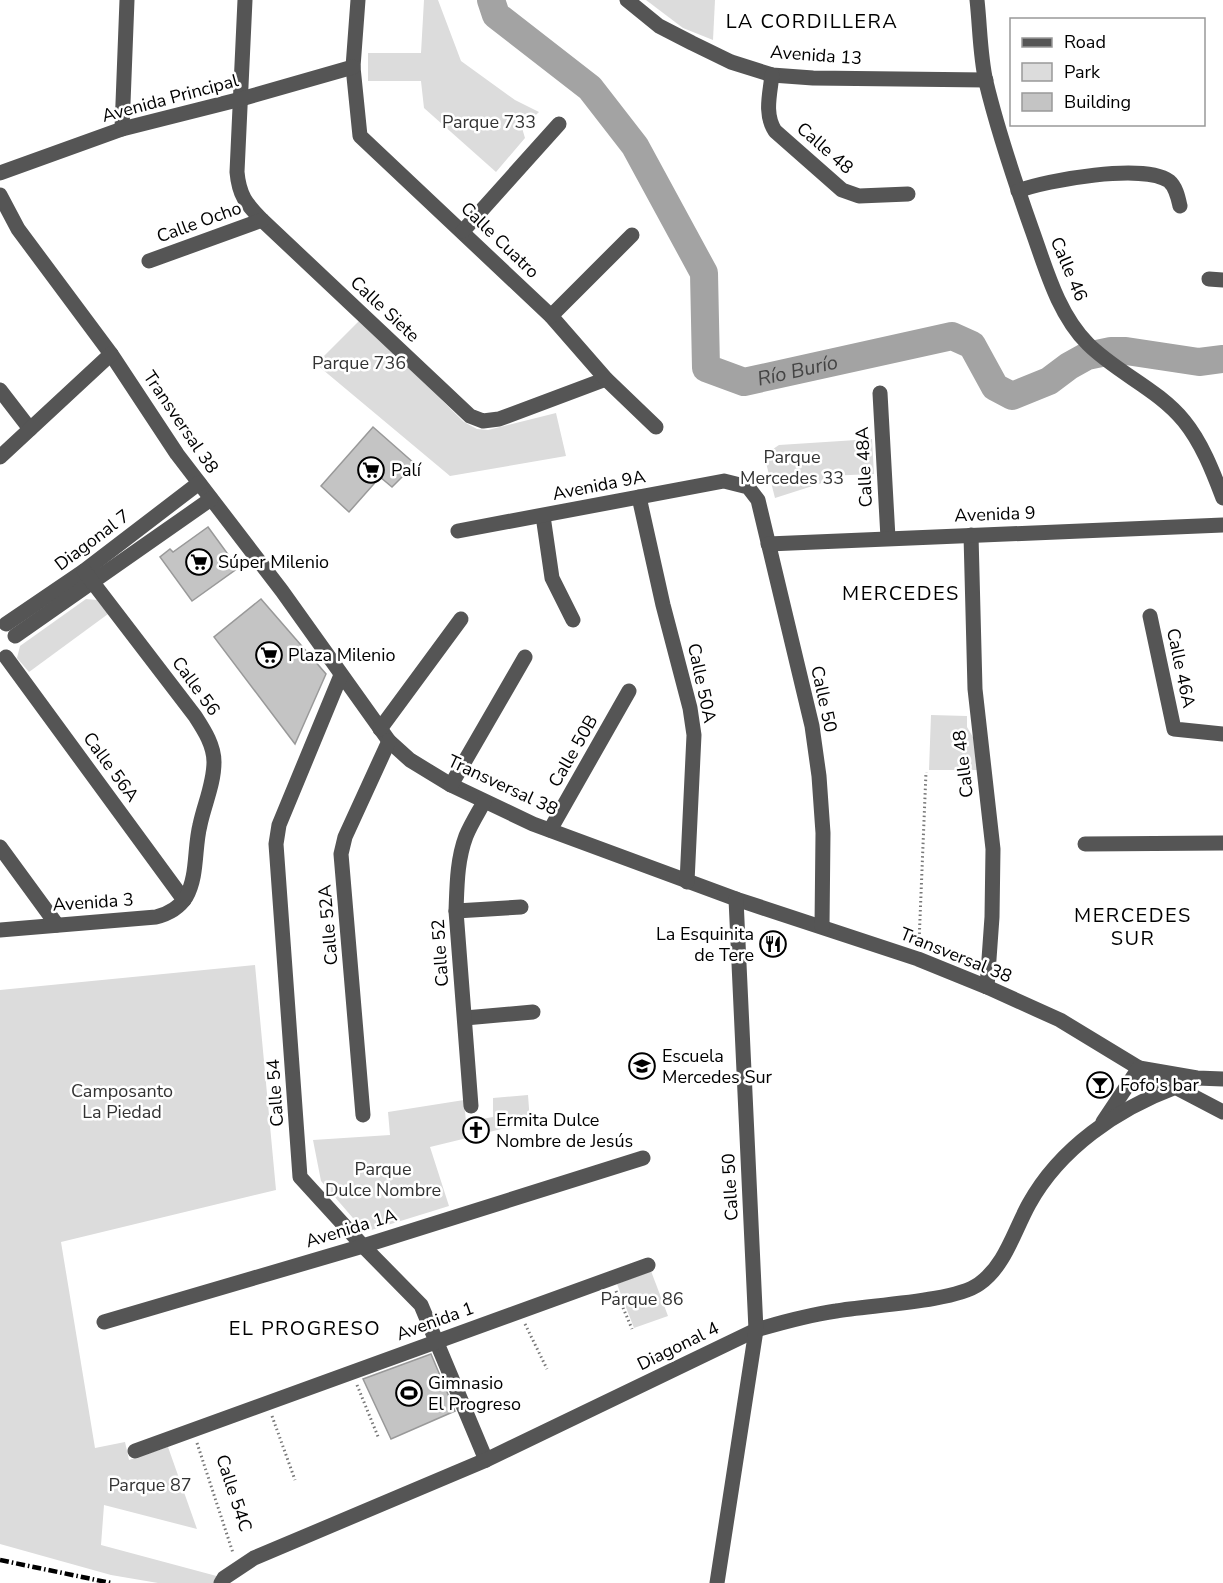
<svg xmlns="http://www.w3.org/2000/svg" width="1223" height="1583" font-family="'Nunito Sans',sans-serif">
	<rect width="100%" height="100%" fill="#fff"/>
	<g fill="#dcdcdc">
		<polygon points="424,0 438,0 461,61 515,100 539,112 522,128 525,138 496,172 424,108 421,81 368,81 368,53 421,53"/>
		<polygon points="646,0 715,0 713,40 683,28"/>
		<polygon points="360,320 464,422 477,429 488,430 556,413 566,456 450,476 316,364"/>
		<polygon points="872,439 874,474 826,476 825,482 775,498 764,455 779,445"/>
		<polygon points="86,599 97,600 108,614 29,672 17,658 20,646"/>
		<polygon points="931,715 967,716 967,727 981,751 983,770 929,770"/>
		<polygon points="255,965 276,1190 61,1242 95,1448 125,1442 129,1460 168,1447 197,1529 104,1505 101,1545 224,1578 221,1583 158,1583 111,1575 0,1544 0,990"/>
		<polygon points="528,1095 530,1122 485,1133 484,1124 467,1127 467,1138 430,1147 449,1206 365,1232 321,1181 313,1140 390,1135 388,1112 464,1100 466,1122 493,1117 493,1098"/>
		<polygon points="651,1271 668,1316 634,1328 617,1284"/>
	</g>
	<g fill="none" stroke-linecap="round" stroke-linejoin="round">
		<path stroke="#a3a3a3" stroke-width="28" id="s1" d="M491 0 496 15 590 88 635 146 704 273 706 368 744 382 952 336 972 345 995 387 1012 396 1049 381 1069 366 1087 356 1111 351H1126L1199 362 1223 359"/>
	</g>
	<g fill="#c4c4c4" stroke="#999" stroke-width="1.5">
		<polygon points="373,427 415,464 392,487 380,477 349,512 321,486"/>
		<polygon points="208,527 238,568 192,601 160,557 170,549 173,552"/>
		<polygon points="261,599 326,674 295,744 214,637"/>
		<polygon points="431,1354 455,1411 391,1439 363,1379"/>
	</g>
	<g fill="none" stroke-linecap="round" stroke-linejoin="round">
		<g stroke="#777" stroke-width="3" stroke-dasharray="1.5 3" stroke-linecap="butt">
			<polyline points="919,943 926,772"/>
			<polyline points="616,1291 632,1329"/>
			<polyline points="525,1324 547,1369"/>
			<polyline points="357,1385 379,1439"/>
			<polyline points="272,1416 295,1480"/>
			<polyline points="197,1443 233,1553"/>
		</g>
		<g stroke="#555" stroke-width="15">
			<path d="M245 0 237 172C239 195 246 204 262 220L470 416 483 421 499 419 606 379"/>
			<polyline points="358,0 353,67 360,136 551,316 606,379 656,427"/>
			<polyline points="627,0 659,26 692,43 731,62 772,75 813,78 986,80"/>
			<path d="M977 0C980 27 980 56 986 82 998 132 1015 182 1032 230 1046 269 1058 314 1088 344 1117 373 1158 389 1184 421 1202 443 1213 472 1223 498"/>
			<path d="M772 75C770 94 764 114 775 131L842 190 859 196 908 194"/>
			<polyline points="122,129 127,0"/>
			<polyline points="0,173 122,129 241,99 353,67"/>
			<path d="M1018 191C1046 180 1144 163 1169 181 1176 187 1178 197 1180 206"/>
			<polyline points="0,195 18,229 111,354 177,454 282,591 389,741 410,760 451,785 533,824 736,899 918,959 987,987 1060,1020 1139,1068 1223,1112"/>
			<polyline points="463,231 559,124"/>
			<polyline points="149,261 262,220"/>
			<polyline points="1209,279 1223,280"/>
			<polyline points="551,316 632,235"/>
			<polyline points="0,390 30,429"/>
			<polyline points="880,393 888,538"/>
			<polyline points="0,457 111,354"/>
			<polyline points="639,497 663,605 690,708 694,735 687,882"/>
			<polyline points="543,516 552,578 573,620"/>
			<polyline points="458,531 724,481 748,487 758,500 812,726 819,776 823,833 822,926"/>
			<polyline points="971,535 975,689 993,849 992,917 987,987"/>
			<polyline points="768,544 1223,525"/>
			<polyline points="1150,616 1174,729 1223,734"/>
			<polyline points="6,624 84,571 199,483"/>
			<polyline points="15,636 211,499"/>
			<polyline points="6,657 184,900"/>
			<polyline points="341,675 279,825 276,844 300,1177 363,1246 421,1305 486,1460"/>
			<polyline points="380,729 461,619"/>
			<polyline points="451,785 525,657"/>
			<polyline points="550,830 629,691"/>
			<polyline points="1085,844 1223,843"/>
			<polyline points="0,847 57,925"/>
			<polyline points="456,911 521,907"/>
			<path d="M0 930 156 917C168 914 179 908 186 897 198 876 194 848 200 825 204 805 214 784 214 762 214 745 204 730 195 716L84 571"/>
			<polyline points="465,1018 533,1012"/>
			<path d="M471 1106 456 911C457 885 457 860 466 836 471 824 478 813 484 802"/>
			<polyline points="363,1115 341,854 345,837 389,741"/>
			<polyline points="1103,1122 1139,1068 1197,1078 1223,1079"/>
			<polyline points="104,1322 363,1246 643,1158"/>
			<polyline points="135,1451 648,1265"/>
			<path d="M221 1583 224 1578 254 1558 486 1460 756 1330C783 1322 809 1315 836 1311 870 1305 954 1302 979 1284 1005 1266 1014 1231 1029 1204 1060 1148 1117 1109 1176 1087"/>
			<polyline points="717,1583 756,1330 736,899"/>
		</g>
		<polyline stroke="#000" stroke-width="4.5" stroke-dasharray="9 3 1.5 3" stroke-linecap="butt" points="0,1560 111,1583"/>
	</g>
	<defs>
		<g id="supermarket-ring" transform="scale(1.35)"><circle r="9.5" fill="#fff" stroke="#000" stroke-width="1.5"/><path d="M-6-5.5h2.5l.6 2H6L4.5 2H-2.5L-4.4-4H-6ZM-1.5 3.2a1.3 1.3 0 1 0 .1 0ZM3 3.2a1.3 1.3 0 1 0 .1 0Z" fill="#000"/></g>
		<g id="restaurant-ring" transform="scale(1.35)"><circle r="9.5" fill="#fff" stroke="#000" stroke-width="1.5"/><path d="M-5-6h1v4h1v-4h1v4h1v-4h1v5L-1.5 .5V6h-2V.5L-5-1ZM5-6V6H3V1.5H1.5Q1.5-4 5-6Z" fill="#000"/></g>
		<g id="school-ring" transform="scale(1.35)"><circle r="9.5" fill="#fff" stroke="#000" stroke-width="1.5"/><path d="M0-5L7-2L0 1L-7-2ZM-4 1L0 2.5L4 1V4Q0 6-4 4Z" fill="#000"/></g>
		<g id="bar-ring" transform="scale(1.35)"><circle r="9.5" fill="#fff" stroke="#000" stroke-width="1.5"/><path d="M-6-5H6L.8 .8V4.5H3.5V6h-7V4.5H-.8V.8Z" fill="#000"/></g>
		<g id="church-ring" transform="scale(1.35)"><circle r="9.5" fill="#fff" stroke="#000" stroke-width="1.5"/><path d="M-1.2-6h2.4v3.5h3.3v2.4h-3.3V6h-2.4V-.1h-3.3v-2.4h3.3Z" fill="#000"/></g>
		<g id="stadium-ring" transform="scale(1.35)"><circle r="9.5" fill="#fff" stroke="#000" stroke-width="1.5"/><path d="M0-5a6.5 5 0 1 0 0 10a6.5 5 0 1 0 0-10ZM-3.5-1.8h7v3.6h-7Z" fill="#000"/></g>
	</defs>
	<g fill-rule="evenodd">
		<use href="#supermarket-ring" x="371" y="470"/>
		<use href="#supermarket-ring" x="199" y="562"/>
		<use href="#supermarket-ring" x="269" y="655"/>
		<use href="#restaurant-ring" x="773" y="944"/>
		<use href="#school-ring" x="642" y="1066"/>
		<use href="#bar-ring" x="1100" y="1085"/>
		<use href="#church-ring" x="476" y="1130"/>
		<use href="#stadium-ring" x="409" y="1393"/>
	</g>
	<g text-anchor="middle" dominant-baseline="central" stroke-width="5" stroke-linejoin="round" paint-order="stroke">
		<g font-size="18" fill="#000" stroke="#fff">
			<text transform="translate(816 55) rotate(4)">Avenida 13</text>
			<text transform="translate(170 98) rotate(-15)">Avenida Principal</text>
			<text transform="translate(825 148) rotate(41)">Calle 48</text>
			<text transform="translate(199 222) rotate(-20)">Calle Ocho</text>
			<text transform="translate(500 240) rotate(44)">Calle Cuatro</text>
			<text transform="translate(1069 269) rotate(67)">Calle 46</text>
			<text transform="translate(385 309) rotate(43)">Calle Siete</text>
			<text transform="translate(181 422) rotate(56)">Transversal 38</text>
			<text transform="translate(864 467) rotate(-93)">Calle 48A</text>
			<text transform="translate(599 485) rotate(-11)">Avenida 9A</text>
			<text transform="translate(995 514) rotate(-2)">Avenida 9</text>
			<text transform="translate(92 540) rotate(-37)">Diagonal 7</text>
			<text transform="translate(1181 668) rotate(78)">Calle 46A</text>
			<text transform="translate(702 683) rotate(78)">Calle 50A</text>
			<text transform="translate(196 686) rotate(54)">Calle 56</text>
			<text transform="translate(824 699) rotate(78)">Calle 50</text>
			<text transform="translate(573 751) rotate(-60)">Calle 50B</text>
			<text transform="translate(963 764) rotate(-97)">Calle 48</text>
			<text transform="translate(111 767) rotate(54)">Calle 56A</text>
			<text transform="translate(503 785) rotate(25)">Transversal 38</text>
			<text transform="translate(93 902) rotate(-4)">Avenida 3</text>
			<text transform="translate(328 925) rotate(-95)">Calle 52A</text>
			<text transform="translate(440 953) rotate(-94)">Calle 52</text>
			<text transform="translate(956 955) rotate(22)">Transversal 38</text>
			<text transform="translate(275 1093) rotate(-94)">Calle 54</text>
			<text transform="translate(730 1187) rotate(-93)">Calle 50</text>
			<text transform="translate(351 1228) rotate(-17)">Avenida 1A</text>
			<text transform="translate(435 1321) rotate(-20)">Avenida 1</text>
			<text transform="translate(678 1346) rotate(-26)">Diagonal 4</text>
			<text transform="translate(234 1493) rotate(72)">Calle 54C</text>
		</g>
		<g font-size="18" fill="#333" stroke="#fff">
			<text x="489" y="122">Parque 733</text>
			<text x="359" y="363">Parque 736</text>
			<text x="792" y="457">Parque<tspan x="792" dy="21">Mercedes 33</tspan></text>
			<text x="122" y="1091">Camposanto<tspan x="122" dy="21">La Piedad</tspan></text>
			<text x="383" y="1169">Parque<tspan x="383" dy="21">Dulce Nombre</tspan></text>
			<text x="642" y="1299">Parque 86</text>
			<text x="150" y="1485">Parque 87</text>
		</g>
		<g font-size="18" fill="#000" stroke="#fff" text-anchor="start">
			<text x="391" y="470">Palí</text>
			<text x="218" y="562">Súper Milenio</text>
			<text x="288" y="655">Plaza Milenio</text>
			<text x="754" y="934" text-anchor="end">La Esquinita<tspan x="754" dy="21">de Tere</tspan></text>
			<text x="662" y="1056">Escuela<tspan x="662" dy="21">Mercedes Sur</tspan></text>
			<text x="1120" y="1085">Fofo's bar</text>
			<text x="496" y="1120">Ermita Dulce<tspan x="496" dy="21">Nombre de Jesús</tspan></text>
			<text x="428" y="1383">Gimnasio<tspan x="428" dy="21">El Progreso</tspan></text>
		</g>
		<g font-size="20" letter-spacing="1.5" fill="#000" stroke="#fff">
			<text x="812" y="21">LA CORDILLERA</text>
			<text x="901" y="593">MERCEDES</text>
			<text x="1133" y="915">MERCEDES<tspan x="1133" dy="23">SUR</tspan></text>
			<text x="305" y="1328">EL PROGRESO</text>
		</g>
		<g font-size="20" font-style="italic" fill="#444" stroke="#fff">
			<text stroke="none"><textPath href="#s1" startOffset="543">Río Burío</textPath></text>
		</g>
	</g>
	<rect x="1010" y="18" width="195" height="108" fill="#ffffff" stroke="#999999" stroke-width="1.5"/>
	<rect x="1022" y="38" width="30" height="9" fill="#555555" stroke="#999999" stroke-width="1.5"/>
	<text x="1064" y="48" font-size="18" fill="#000000">Road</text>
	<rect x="1022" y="63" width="30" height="18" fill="#dcdcdc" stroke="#999999" stroke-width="1.5"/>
	<text x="1064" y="78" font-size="18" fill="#000000">Park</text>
	<rect x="1022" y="93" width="30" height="18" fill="#c4c4c4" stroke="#999999" stroke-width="1.5"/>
	<text x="1064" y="108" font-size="18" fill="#000000">Building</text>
</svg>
